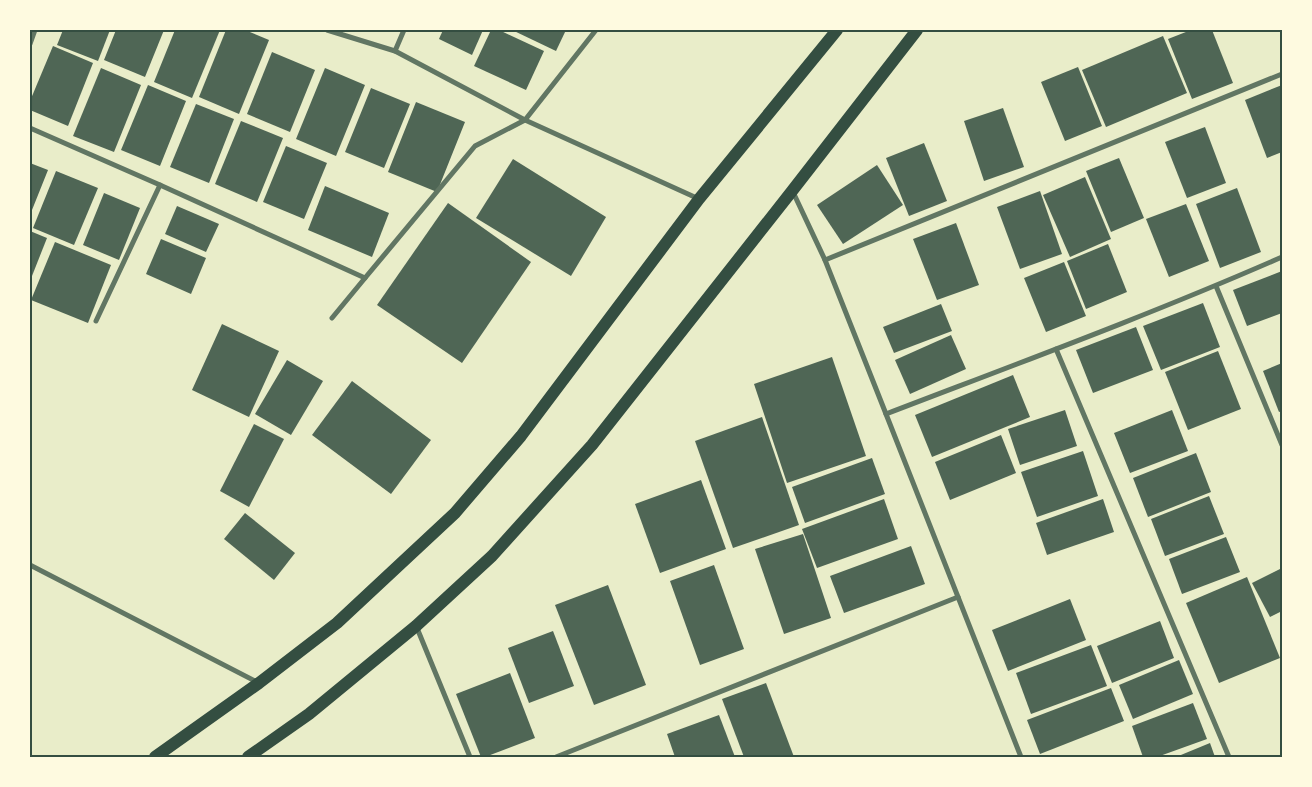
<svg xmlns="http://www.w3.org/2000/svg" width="1312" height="787" font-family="'Alegreya Sans',sans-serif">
	<rect width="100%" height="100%" fill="#e9edc9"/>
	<g fill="#4f6655">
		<polygon points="63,30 110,30 98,61 57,45"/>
		<polygon points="116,30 164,30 145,77 104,60"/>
		<polygon points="175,30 220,30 192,98 154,82"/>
		<polygon points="226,30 245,30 269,40 239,114 199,97"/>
		<polygon points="443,30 483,30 472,55 439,39"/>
		<polygon points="491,30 499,30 544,51 526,90 474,66"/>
		<polygon points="512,30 566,30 556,51"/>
		<polygon points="1191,30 1212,30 1233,83 1192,99 1168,39"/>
		<polygon points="1163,36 1187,93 1106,127 1082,70"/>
		<polygon points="53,46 93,63 68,126 30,110 30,101"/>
		<polygon points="272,52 315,70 290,132 247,114"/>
		<polygon points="1078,67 1102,126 1065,141 1041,82"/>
		<polygon points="101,68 141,85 114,152 73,136"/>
		<polygon points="325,68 365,85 336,156 296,139"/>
		<polygon points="148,85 186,101 160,166 121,150"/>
		<polygon points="1282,85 1282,152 1267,158 1245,100"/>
		<polygon points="371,88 410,104 384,168 345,152"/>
		<polygon points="416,102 465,122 437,192 388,172"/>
		<polygon points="196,104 234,119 209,183 170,167"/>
		<polygon points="1003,108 1024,167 984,181 964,121"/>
		<polygon points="241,121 283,138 257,202 215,184"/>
		<polygon points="1205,127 1226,183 1187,198 1165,142"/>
		<polygon points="924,143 947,201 909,216 886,158"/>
		<polygon points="286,146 327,163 304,219 263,202"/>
		<polygon points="1119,158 1144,218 1111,232 1086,171"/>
		<polygon points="513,159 606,217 571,276 476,218"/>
		<polygon points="30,163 48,170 30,215"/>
		<polygon points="877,165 903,205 843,244 817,205"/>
		<polygon points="56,171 98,188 74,245 33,228"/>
		<polygon points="1085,177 1111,239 1070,257 1043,195"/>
		<polygon points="325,186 389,213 372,257 308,230"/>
		<polygon points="1237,188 1261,252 1220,268 1196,204"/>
		<polygon points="1040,191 1062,254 1020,269 997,207"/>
		<polygon points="104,193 140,208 119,260 83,245"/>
		<polygon points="448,203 531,262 462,363 377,305"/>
		<polygon points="1186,204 1209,261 1169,277 1146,219"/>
		<polygon points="177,206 219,224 206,252 165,234"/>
		<polygon points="956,223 979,285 937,300 913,239"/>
		<polygon points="30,231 47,238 30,281"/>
		<polygon points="161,239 206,258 191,294 146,274"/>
		<polygon points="55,242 111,265 88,323 31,300"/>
		<polygon points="1108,244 1127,292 1086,309 1067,261"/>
		<polygon points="1064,262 1086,316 1046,332 1024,278"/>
		<polygon points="1282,271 1282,313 1247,326 1233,290"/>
		<polygon points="1203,303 1220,347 1161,370 1143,326"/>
		<polygon points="941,304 952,331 894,353 883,327"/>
		<polygon points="222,324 279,351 249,417 192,390"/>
		<polygon points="1136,327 1153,370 1093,393 1076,350"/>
		<polygon points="951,335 966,369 910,394 895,360"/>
		<polygon points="1218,351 1241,409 1188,430 1165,372"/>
		<polygon points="832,357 866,456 787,483 754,384"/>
		<polygon points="287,360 323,381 291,435 255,414"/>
		<polygon points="1282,363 1282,411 1279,412 1263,371"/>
		<polygon points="1013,375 1030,417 932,457 915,415"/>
		<polygon points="352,381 431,440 391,494 312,435"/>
		<polygon points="1065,410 1077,446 1020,465 1008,429"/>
		<polygon points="1172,410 1188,451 1130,473 1114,433"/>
		<polygon points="762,417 799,525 733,548 695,441"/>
		<polygon points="254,424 284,439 249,507 220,491"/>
		<polygon points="1001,435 1016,473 950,500 935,462"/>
		<polygon points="1083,451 1098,496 1037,517 1021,472"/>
		<polygon points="1196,453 1211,492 1148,517 1133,478"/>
		<polygon points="872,458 885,494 805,523 792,487"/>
		<polygon points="701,480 726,549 660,573 635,504"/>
		<polygon points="1209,496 1224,534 1165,556 1151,519"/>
		<polygon points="884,499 898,539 817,568 802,529"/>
		<polygon points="1103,499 1114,532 1047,555 1036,523"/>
		<polygon points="245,513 295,553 274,580 224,539"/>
		<polygon points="803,534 831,618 784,634 755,549"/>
		<polygon points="1226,537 1240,572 1182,594 1169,559"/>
		<polygon points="911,546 925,584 844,613 830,576"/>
		<polygon points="714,565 744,649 700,665 670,581"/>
		<polygon points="1282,568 1282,611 1270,617 1252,583"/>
		<polygon points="1247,577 1280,658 1219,683 1186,603"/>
		<polygon points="608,585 646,685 594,705 555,605"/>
		<polygon points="1070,599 1086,640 1008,671 992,630"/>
		<polygon points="1160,621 1174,658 1112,683 1097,646"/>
		<polygon points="553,631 574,686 529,703 508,648"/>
		<polygon points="1091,645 1107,686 1031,714 1016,673"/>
		<polygon points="1179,660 1193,694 1133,719 1119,685"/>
		<polygon points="510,673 535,738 485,757 481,757 456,694"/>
		<polygon points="766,683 794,757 744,757 722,699"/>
		<polygon points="1111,688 1124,721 1040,754 1027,720"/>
		<polygon points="1193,703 1207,739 1157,757 1143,757 1132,726"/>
		<polygon points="719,715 735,757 675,757 667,734"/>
		<polygon points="1210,743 1215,757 1176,757"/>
	</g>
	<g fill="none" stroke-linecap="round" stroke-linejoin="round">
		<g stroke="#617663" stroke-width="5">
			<polyline points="327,30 395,51 525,120 699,199"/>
			<polyline points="30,44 35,30"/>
			<polyline points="395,51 404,30"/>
			<polyline points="30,128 160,185 365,278 332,318"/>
			<polyline points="793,192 825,260 886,414 1021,757"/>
			<polyline points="825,260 1282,74"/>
			<polyline points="365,278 475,146 525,120 596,30"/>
			<polyline points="1216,286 1282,445"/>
			<polyline points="96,321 160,185"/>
			<polyline points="1056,349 1229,757"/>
			<path d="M886 414C1019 363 1152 314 1282 257"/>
			<polyline points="30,565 259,683"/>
			<polyline points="417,628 470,757"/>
			<polyline points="556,757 958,597"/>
		</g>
		<g stroke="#344e41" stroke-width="12">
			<polyline points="155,757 259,683 337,623 455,513 521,436 699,199 837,30"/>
			<polyline points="248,757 309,714 416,626 492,556 592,445 792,191 917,30"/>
		</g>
	</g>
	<rect width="1312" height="787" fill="none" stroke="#fefae0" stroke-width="62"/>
	<rect x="31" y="31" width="1250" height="725" fill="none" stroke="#344e41" stroke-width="2"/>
</svg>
